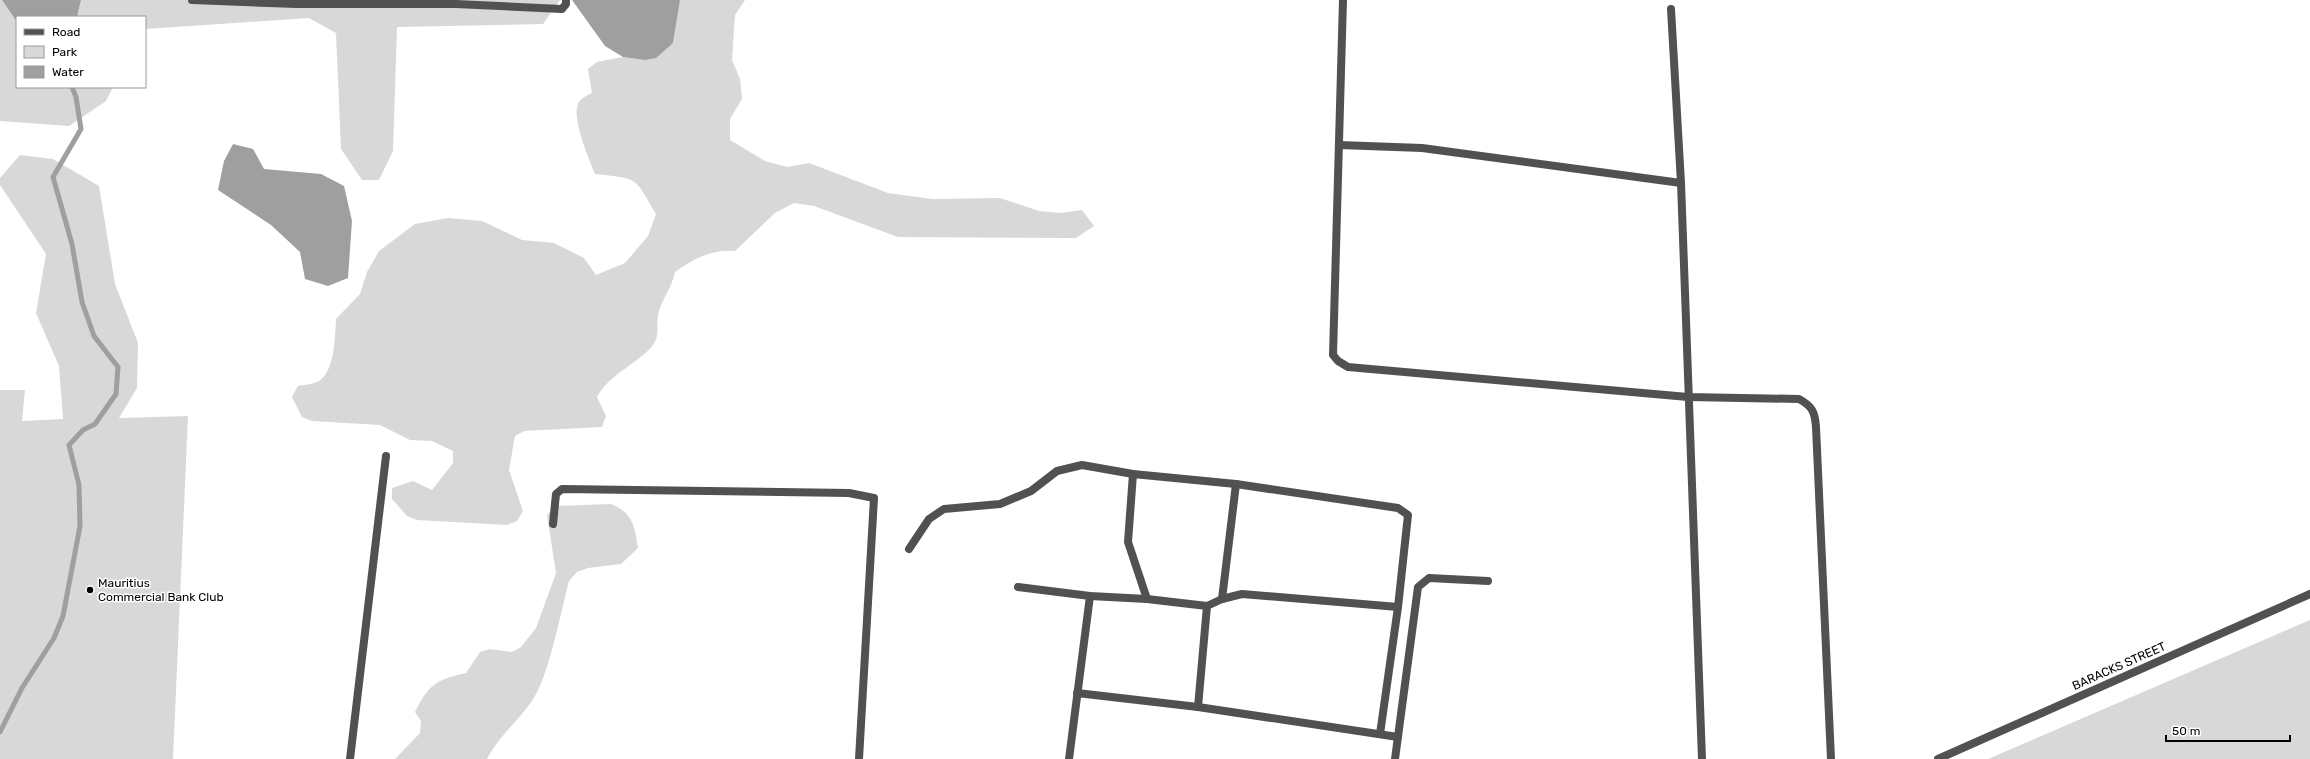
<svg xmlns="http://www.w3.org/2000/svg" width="2310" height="759" font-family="Rubik,sans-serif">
	<rect width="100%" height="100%" fill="#fff"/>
	<g fill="#d8d8d8">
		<polygon points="0,0 2,0 17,22 17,87 113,87 106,101 69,126 0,121"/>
		<polygon points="81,0 560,0 543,24 397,27 393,151 379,180 362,180 341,149 336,33 309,18 145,29 145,17 77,17"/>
		<path d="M680 0H745L735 15 732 60 740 79 742 99 730 119V140L765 161 787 167 809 163 888 193 932 199 1000 198 1039 211 1061 213 1082 210 1094 226 1076 238 898 237 814 206 794 203 775 213 735 251C712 249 693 259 675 272 672 288 661 300 658 315 656 326 660 335 653 345 638 364 610 373 597 397L606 416 602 427 524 431 515 436 509 470 523 511 517 521 507 525 417 520 407 516 392 499V488L413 481 432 490 453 463V451L432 441 410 440 380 425 312 421 302 417 292 397 298 386C304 385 314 384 319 381 335 371 335 336 336 319L360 294 367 272 379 251 415 224 448 218 482 221 522 240 554 243 584 258 596 275 625 263 648 236 656 214C634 176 639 179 595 174 589 159 574 124 577 107 579 99 585 96 592 93L588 69 597 62 623 57 645 60 673 43Z"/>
		<polygon points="20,155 53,159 99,186 115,284 138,343 137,388 119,418 188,416 173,759 0,759 0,390 25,390 22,421 63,419 59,366 36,313 46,254 0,185 0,178"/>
		<path d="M611 504C633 513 635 527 638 548L621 564 588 568 577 572 569 581C560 614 550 674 532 701 518 721 499 736 487 759H395L420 733 421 721 415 712C429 684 436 680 466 673L480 652 490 649 512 652 521 647 536 628 556 573 547 515 555 506Z"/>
		<polygon points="2310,620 2310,759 1988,759"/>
	</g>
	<g fill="#9f9f9f">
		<polygon points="2,0 81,0 77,17 17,17 17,22"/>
		<polygon points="572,0 680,0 673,43 656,58 645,60 623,57 605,46"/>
		<polygon points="233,144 253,149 264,169 321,174 344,186 352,221 348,278 328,286 305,279 300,252 271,225 218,190 224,161"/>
	</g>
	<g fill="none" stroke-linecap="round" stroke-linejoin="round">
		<polyline stroke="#9f9f9f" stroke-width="5" points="0,732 22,688 54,638 63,616 80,526 79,485 69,445 83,430 95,424 116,394 118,367 94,336 82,302 72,244 53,177 81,129 76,97 72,87"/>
		<g stroke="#515151" stroke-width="8">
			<polyline points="192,0 296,4 456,4 562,9 566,4 566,0"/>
			<path d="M1343 0 1333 355 1338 361 1348 367 1688 397 1799 399C1812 406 1815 412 1816 427L1831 759"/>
			<polyline points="1671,9 1681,183 1702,759"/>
			<polyline points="1339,145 1422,148 1681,183"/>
			<polyline points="909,549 929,519 944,509 1000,504 1031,491 1057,471 1082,465 1133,474"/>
			<polyline points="1018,587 1090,596 1147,599 1207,606 1222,599 1242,594 1398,607"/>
			<polyline points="1147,599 1128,542 1133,474 1236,484 1398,508 1408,515 1398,607 1380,734"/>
			<polyline points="1222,599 1236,484"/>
			<polyline points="1077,693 1198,707 1398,737"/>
			<polyline points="1198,707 1207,606"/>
			<polyline points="1069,759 1090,596"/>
			<polyline points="1395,759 1418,587 1429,578 1488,581"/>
		</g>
		<g stroke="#515151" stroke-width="8">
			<polyline points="553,524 556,494 562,489 849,493 874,498 859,759"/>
			<polyline points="350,759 386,456"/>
			<polyline points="1938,759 2310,594"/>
		</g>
	</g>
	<circle fill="#000" stroke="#fff" stroke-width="1.5" cx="90" cy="590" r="4"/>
	<g text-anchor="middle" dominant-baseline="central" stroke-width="3" stroke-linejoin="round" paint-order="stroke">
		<g font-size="12" fill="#000" stroke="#fff" text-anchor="start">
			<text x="98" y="583">Mauritius<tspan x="98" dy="14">Commercial Bank Club</tspan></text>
		</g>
		<g font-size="12" fill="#000" stroke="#fff">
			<text transform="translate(2119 666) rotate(-24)">BARACKS STREET</text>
		</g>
	</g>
	<rect x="16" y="16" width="130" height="72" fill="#ffffff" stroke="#999999"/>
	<rect x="24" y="29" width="20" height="6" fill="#515151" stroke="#999999"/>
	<text x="52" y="36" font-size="12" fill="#000000">Road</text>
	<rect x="24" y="46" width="20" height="12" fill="#d8d8d8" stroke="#999999"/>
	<text x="52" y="56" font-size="12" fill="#000000">Park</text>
	<rect x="24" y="66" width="20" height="12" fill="#9f9f9f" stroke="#999999"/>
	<text x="52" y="76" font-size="12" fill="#000000">Water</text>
	<path d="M2166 735v6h124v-6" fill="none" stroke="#000000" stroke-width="2"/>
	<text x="2172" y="735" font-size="12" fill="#000000" stroke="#ffffff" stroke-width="3" paint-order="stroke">50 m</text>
</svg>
